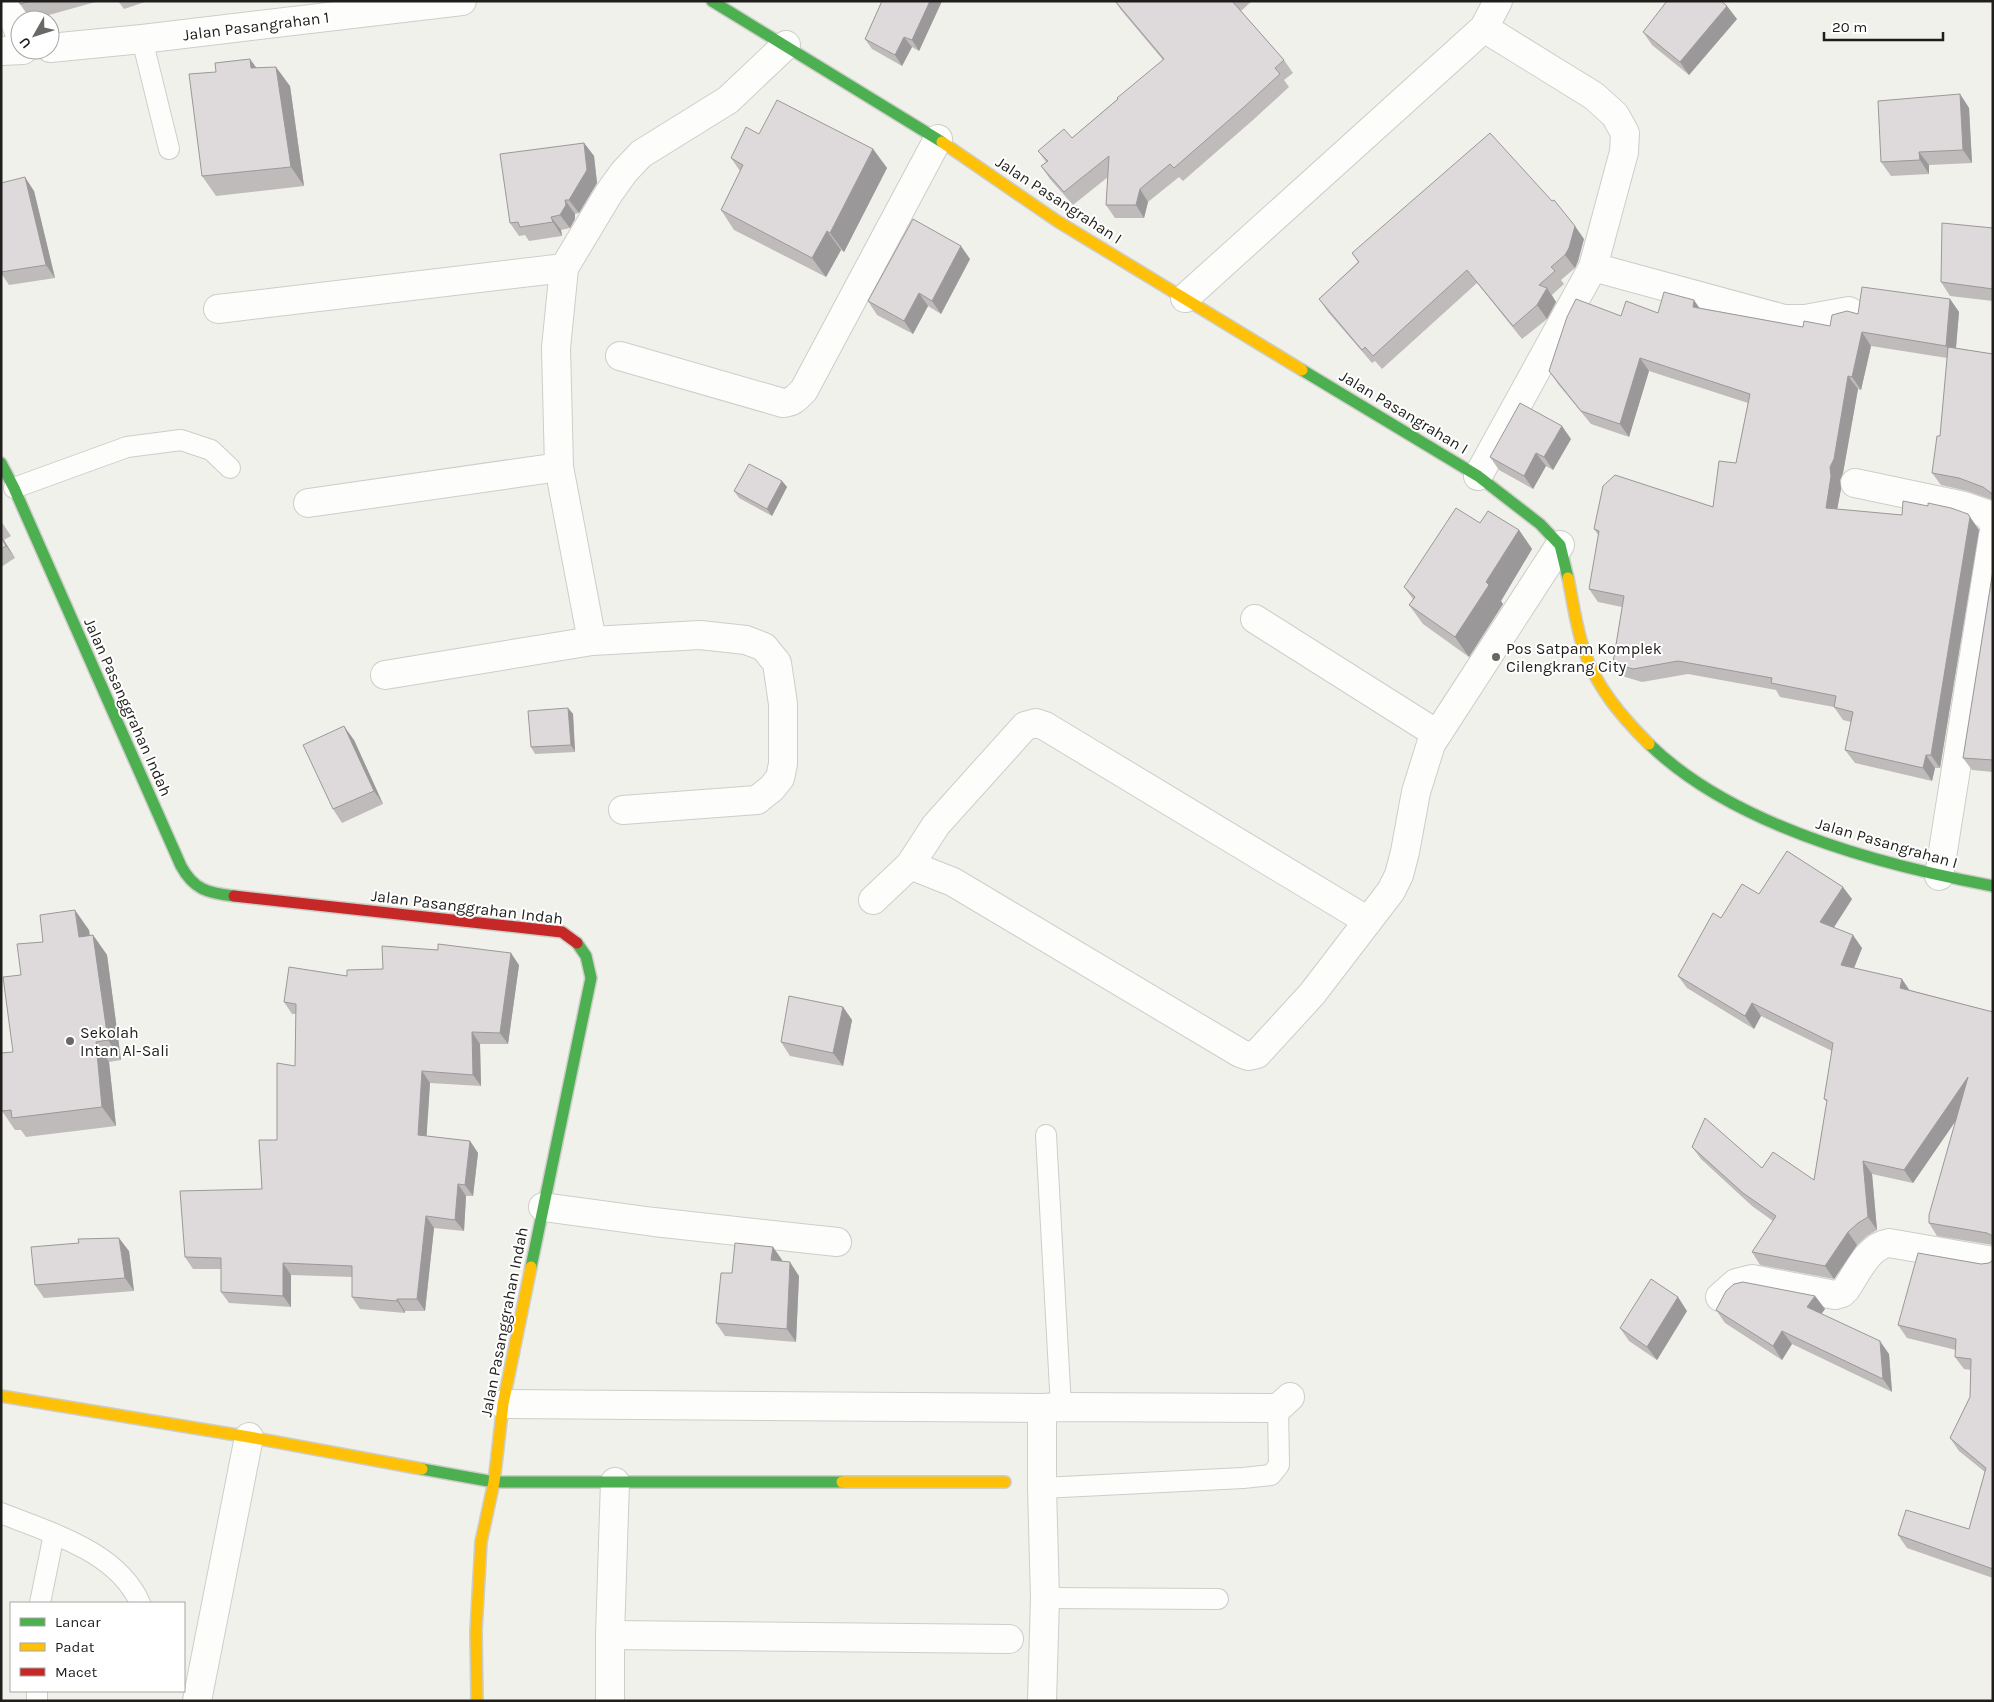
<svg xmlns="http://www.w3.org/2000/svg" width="1994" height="1702" font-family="Karla,sans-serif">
	<rect width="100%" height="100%" fill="#f1f1ec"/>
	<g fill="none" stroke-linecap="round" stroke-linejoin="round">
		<g stroke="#cdcdc9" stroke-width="22">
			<g id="lane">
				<polyline points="142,39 169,149"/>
				<polyline points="14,488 127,447 181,440 211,450 230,468"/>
				<polyline points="1046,1135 1061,1407"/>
				<polyline points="1042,1488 1243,1478 1271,1475 1279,1465 1278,1408"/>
				<path d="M1 1513C50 1533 117 1551 140 1603"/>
				<polyline points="1045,1598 1218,1599"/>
				<polyline points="40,1603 54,1534"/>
				<polyline points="37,1701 37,1691"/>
			</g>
		</g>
		<g stroke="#cdcdc9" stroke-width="30">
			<g id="street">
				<polyline points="7,1 20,35"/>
				<polyline points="50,48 142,39 462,1"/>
				<polyline points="1,51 23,50"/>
				<polyline points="1593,267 1784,319 1805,319 1849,311"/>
				<polyline points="1185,298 1484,28 1498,1"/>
				<polyline points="218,309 564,268"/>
				<path d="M620 356 783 403C794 402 797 397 804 390L938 139"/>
				<polyline points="1478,476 1593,267 1624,152 1625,133 1615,115 1594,96 1484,28"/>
				<polyline points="1855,483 1964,506 1987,514 1993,523"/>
				<polyline points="308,503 559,467"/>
				<polyline points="1255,619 1437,734"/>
				<polyline points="592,641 559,467 556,348 564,268 609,193 624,172 641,154 728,100 786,45"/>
				<polyline points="385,675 592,641 700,635 746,640 764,647 777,663 783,704 783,764 780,778 772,788 757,800 623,810"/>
				<polyline points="910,865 953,882 1240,1053 1248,1056 1257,1054 1312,994 1391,891 1399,875 1405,852 1416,792 1431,744 1560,545"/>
				<polyline points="1939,876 1993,536"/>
				<polyline points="873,900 910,865 936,825 1025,726 1036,723 1045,726 1368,921"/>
				<polyline points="543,1207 654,1222 837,1242"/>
				<path d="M1720 1297 1736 1283 1752 1279 1835 1295 1842 1293 1846 1289C1857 1273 1868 1246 1889 1243L1993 1261"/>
				<polyline points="503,1404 1042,1408 1061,1407 1278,1408 1290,1397"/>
				<polyline points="1042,1408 1042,1488 1045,1598 1042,1701"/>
				<polyline points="610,1635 1009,1639"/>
				<polyline points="197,1701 249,1437"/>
				<polyline points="610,1701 610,1635 615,1482"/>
			</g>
		</g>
		<g stroke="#cdcdc9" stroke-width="14">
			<g id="fast">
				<polyline points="712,1 942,142"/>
				<polyline points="1302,370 1478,476 1540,524 1560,545 1568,578"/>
				<path d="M1 463 14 488 181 866C194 890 208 893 234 896"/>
				<path d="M1649 744C1733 826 1880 865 1993 886"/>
				<polyline points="531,1267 591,978 586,956 577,943"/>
				<polyline points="422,1469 494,1482 842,1482"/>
			</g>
		</g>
		<g stroke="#cdcdc9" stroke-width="14">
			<g id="slow">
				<polyline points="942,142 1057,221 1302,370"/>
				<path d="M1568 578C1573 602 1576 627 1584 650 1596 687 1622 717 1649 744"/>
				<polyline points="1,1396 249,1437 422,1469"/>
				<polyline points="842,1482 1005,1482"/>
				<polyline points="477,1701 476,1631 481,1542 494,1482 503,1404 531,1267"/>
			</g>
		</g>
		<g stroke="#cdcdc9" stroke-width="14">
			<polyline id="jam" points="234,896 562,932 577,943"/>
		</g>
		<use href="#lane" stroke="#fdfdfc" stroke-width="20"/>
		<use href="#street" stroke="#fdfdfc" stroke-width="28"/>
		<use href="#fast" stroke="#4caf50" stroke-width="11"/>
		<use href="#slow" stroke="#ffc107" stroke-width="11"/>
		<use href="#jam" stroke="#c62828" stroke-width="11"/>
	</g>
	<g fill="#bfbbbb">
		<polygon points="19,1 99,1 31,20 20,4"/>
		<polygon points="118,1 148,1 124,9"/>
		<polygon points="882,1 942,1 919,51 912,47 902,66 872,49 865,39"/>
		<polygon points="1115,1 1252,1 1241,11 1284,60 1293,73 1284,80 1289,87 1253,120 1183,181 1179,177 1148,202 1144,218 1115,218 1106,205 1108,177 1073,205 1050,179 1041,166 1046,162 1038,151 1072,138 1163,60 1121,10"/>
		<polygon points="1737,19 1689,75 1652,45 1643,32"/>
		<polygon points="257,68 290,86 304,186 216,196 202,176"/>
		<polygon points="1960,94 1969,108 1972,163 1929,165 1929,174 1891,176 1881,162"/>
		<polygon points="759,134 873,149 887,168 844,252 841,250 826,277 734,230 721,210 740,171 731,158"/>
		<polygon points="584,143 594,156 597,183 579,213 575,214 575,219 570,228 561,230 562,236 529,241 525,235 519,236 510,223"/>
		<polygon points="1,183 34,191 55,278 9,285 3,276 1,276"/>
		<polygon points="1993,228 1993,301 1950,296 1941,282"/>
		<polygon points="1584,239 1578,261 1575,268 1561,280 1564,284 1552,295 1556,302 1547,319 1522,339 1477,283 1382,369 1375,361 1372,363 1328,312 1319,299 1358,262 1352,253"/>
		<polygon points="970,259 941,314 928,306 913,334 877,315 868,301"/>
		<polygon points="1950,299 1959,312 1956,348 1993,354 1993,500 1967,491 1941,485 1932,473 1940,436 1947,358 1871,346 1861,390 1858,389 1843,473 1840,480 1841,489 1837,509 1902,515 1968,514 1979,530 1940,768 1935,768 1932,781 1855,763 1845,750 1851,722 1843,720 1834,707 1780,697 1776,690 1688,674 1642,682 1622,676 1613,663 1622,607 1598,602 1589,589 1599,536 1594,529 1713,507 1736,463 1748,403 1649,371 1629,437 1591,424 1558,384 1549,371 1621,316 1700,308 1803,327 1830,326 1858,314"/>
		<polygon points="1571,439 1553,470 1546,466 1533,489 1499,470 1490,457"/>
		<polygon points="782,481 787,487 772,516 739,498 734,491"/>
		<polygon points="1,521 11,536 4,540 15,558 1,567"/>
		<polygon points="1480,523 1519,530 1532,549 1501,601 1503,604 1469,657 1423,624 1409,605 1413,599 1404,587"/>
		<polygon points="1993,570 1993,772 1972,770 1963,758"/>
		<polygon points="568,708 573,714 575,752 535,754 531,747"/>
		<polygon points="354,740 383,804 342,823 333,809"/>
		<polygon points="1759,894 1852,899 1834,927 1862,948 1854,968 1910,990 1993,1012 1993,1245 1937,1236 1929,1223 1956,1120 1913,1183 1872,1174 1877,1230 1867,1236 1857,1245 1834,1279 1760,1265 1752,1252 1773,1221 1752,1206 1701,1159 1692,1147 1762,1168 1814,1180 1827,1102 1824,1099 1832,1051 1761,1016 1754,1029 1687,988 1678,976"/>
		<polygon points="89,930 90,936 93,935 107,955 121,1060 109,1062 116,1126 26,1137 21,1130 15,1130 2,1111 13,1052 43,942"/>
		<polygon points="519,965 508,1044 480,1044 481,1086 430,1083 426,1136 470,1141 478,1153 473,1196 466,1196 464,1231 434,1228 425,1311 405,1311 405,1313 360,1309 352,1297 352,1277 291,1275 291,1307 229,1303 221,1292 221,1269 193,1269 185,1257 262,1189 277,1140 295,1066 296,1014 292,1014 284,1002 347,976 383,969"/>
		<polygon points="843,1007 852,1020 843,1066 790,1056 781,1042"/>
		<polygon points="773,1247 782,1260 782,1261 799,1276 796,1342 725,1336 716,1323 732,1273"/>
		<polygon points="129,1251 134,1291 44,1298 35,1285"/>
		<polygon points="1993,1260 1993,1578 1907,1548 1898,1535 1969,1529 1985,1472 1959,1451 1950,1438 1970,1397 1971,1370 1964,1369 1955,1357 1956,1350 1907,1338 1898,1325 1981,1264 1989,1263"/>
		<polygon points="1815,1296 1825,1309 1821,1314 1889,1354 1892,1392 1792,1344 1782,1360 1725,1323 1716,1310"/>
		<polygon points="1687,1311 1657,1360 1629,1341 1620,1328"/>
	</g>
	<g fill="#9b9899">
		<polygon points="930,1 942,1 919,51 912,40"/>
		<polygon points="1727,6 1737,19 1689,75 1680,62"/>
		<polygon points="904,37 912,47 902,66 895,55"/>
		<polygon points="250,59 264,78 251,68"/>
		<polygon points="276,67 290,86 304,186 291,167"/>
		<polygon points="1960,94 1969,108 1972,163 1963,150"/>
		<polygon points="584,143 594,156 597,183 579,213 569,200"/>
		<polygon points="873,149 887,168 844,252 830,233"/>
		<polygon points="1919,152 1929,165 1929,174 1920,160"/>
		<polygon points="25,177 34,191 55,278 46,265"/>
		<polygon points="1140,189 1148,202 1144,218 1136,205"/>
		<polygon points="565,200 575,214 575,219 570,228 560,215"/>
		<polygon points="551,217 561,230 562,236 553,222"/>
		<polygon points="1575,226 1584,239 1578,261 1575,268 1565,255"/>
		<polygon points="827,231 841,250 826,277 812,258"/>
		<polygon points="961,246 970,259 941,314 932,301"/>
		<polygon points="1547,288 1556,302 1547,319 1537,305"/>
		<polygon points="919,293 928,306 913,334 904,321"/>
		<polygon points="1950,299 1959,312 1955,359 1946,346"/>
		<polygon points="1694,300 1703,313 1693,307"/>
		<polygon points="1862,332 1871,346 1861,390 1852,377"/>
		<polygon points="1640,358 1649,371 1629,437 1620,424"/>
		<polygon points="1848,376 1858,389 1843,473 1840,480 1841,489 1835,521 1826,508 1830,467"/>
		<polygon points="1562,426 1571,439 1553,470 1544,457"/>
		<polygon points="1536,453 1546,466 1533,489 1524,476"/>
		<polygon points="782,481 787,487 772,516 767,509"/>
		<polygon points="1970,517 1979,530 1940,768 1931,755"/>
		<polygon points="1519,530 1532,549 1501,601 1503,604 1469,657 1455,637 1486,582"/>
		<polygon points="1,536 15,558 6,546"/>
		<polygon points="568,708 573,714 575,752 571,745"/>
		<polygon points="344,726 354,740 383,804 374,791"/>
		<polygon points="1926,755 1935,768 1932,781 1923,768"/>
		<polygon points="1843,887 1852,899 1829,935 1820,922"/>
		<polygon points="75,910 89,930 92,956 79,937"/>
		<polygon points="93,935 107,955 121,1060 108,1040"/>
		<polygon points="1853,935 1862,948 1850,978 1841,965"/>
		<polygon points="511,953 519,965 508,1044 500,1033"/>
		<polygon points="1902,979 1910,991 1900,988"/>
		<polygon points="1752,1003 1761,1016 1754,1029 1745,1016"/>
		<polygon points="843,1007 852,1020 843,1066 833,1053"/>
		<polygon points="472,1032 480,1044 481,1086 473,1075"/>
		<polygon points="96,1042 109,1062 116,1126 102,1107"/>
		<polygon points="422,1071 430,1083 426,1146 418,1135"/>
		<polygon points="1968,1077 1977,1090 1913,1183 1904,1170"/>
		<polygon points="470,1141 478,1153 473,1196 465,1185"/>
		<polygon points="1863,1161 1872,1174 1877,1230 1868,1217"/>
		<polygon points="458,1184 466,1196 464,1231 455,1220"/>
		<polygon points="426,1216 434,1228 425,1311 417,1299"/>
		<polygon points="1848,1232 1857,1245 1834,1279 1825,1266"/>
		<polygon points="119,1238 129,1251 134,1291 125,1278"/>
		<polygon points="773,1247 782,1260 781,1273 771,1260"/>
		<polygon points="790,1262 799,1276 796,1342 787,1329"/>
		<polygon points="283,1263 291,1275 291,1307 283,1296"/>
		<polygon points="1815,1296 1825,1309 1817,1320 1807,1307"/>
		<polygon points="1678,1297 1687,1311 1657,1360 1647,1347"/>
		<polygon points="397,1299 405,1311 405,1313 397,1301"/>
		<polygon points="1782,1331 1792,1344 1782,1360 1773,1346"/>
		<polygon points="1880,1341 1889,1354 1892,1392 1883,1379"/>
	</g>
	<g fill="#ded9da" stroke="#9b9899">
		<polygon points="19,1 31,1 20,4"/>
		<polygon points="882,1 930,1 912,40 904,37 895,55 865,39"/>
		<polygon points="1115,1 1232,1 1284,60 1275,68 1280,74 1244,107 1174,168 1170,164 1140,189 1136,205 1106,205 1109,156 1064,192 1041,166 1048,161 1038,151 1064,129 1072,138 1118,99 1117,98 1164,59"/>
		<polygon points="1667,1 1721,1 1727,6 1680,62 1643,32"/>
		<polygon points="250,59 251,68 276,67 291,167 202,176 189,74 216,72 215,63"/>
		<polygon points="1960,94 1963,150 1919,152 1920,160 1881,162 1878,101"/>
		<polygon points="777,100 873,149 830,233 827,231 812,258 721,210 743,165 731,158 746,127 759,134"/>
		<polygon points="1490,133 1552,201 1554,200 1575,226 1569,248 1565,255 1551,267 1555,271 1539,285 1547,288 1537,305 1513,326 1467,270 1373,356 1365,347 1362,350 1319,299 1359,262 1352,253"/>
		<polygon points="584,143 587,170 569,200 565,200 566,205 560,215 551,217 553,222 520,227 518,222 510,223 500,154"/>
		<polygon points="25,177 46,265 1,272 1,183"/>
		<polygon points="913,219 961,246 932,301 919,293 904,321 868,301"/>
		<polygon points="1942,223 1993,228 1993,289 1941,282"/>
		<polygon points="1862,287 1950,299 1946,346 1862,332 1852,377 1848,376 1834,459 1830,467 1831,476 1826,508 1902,515 1903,501 1928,506 1928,503 1951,508 1968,514 1970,517 1931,755 1926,755 1923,768 1845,750 1853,712 1834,707 1836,696 1771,683 1772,678 1678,661 1633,669 1613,663 1624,596 1589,589 1599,531 1594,529 1603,486 1615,475 1713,507 1719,461 1736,463 1750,394 1640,358 1620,424 1581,411 1549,371 1567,317 1576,299 1621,316 1626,301 1658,313 1664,292 1694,300 1693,307 1803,327 1804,321 1830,326 1832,315 1847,311 1858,314"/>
		<polygon points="1948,347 1993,354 1993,496 1991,493 1983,487 1959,478 1932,473 1937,436 1940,436"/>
		<polygon points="1520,403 1562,426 1544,457 1536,453 1524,476 1490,457"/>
		<polygon points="749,464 782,481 767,509 734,491"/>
		<polygon points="1456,508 1480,523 1488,511 1519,530 1486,582 1489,585 1455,637 1409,605 1415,597 1404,587"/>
		<polygon points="1,537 6,546 1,549"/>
		<polygon points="1993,570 1993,760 1963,758"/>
		<polygon points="568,708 571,745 531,747 528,711"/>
		<polygon points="344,726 374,791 333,809 303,745"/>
		<polygon points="1787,851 1843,887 1820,922 1853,935 1841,965 1902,979 1900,988 1993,1012 1993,1236 1987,1233 1929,1223 1929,1215 1968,1077 1904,1170 1863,1161 1868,1217 1858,1223 1848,1232 1825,1266 1752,1252 1776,1216 1743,1193 1692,1147 1705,1118 1762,1168 1773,1152 1814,1180 1827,1100 1824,1099 1833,1043 1752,1003 1745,1016 1678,976 1713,913 1721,918 1742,884 1759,894"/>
		<polygon points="75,910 79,937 93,935 108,1040 96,1042 102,1107 12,1118 11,1110 2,1111 1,1108 1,1053 13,1052 3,977 21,975 17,944 43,942 40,915"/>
		<polygon points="438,944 511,953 500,1033 472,1032 473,1075 422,1071 418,1135 470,1141 465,1185 458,1184 455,1220 426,1216 417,1299 397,1299 397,1301 352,1297 352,1266 283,1263 283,1296 221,1292 221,1258 185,1257 180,1191 262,1189 259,1140 277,1140 277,1063 295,1066 296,1004 284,1002 289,967 347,976 347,970 383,969 382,946 438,950"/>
		<polygon points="789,996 843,1007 833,1053 781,1042"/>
		<polygon points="119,1238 125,1278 35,1285 31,1247 79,1243 78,1239"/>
		<polygon points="735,1243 773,1247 771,1260 790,1262 787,1329 716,1323 721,1273 732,1273"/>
		<polygon points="1918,1253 1981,1264 1989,1263 1993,1260 1993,1569 1898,1535 1906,1510 1969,1529 1986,1468 1950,1438 1970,1397 1971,1359 1955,1357 1956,1339 1898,1325"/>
		<polygon points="1651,1279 1678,1297 1647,1347 1620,1328"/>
		<polygon points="1743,1282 1815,1296 1807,1307 1880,1341 1883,1379 1782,1331 1773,1346 1716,1310 1726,1291 1734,1284"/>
	</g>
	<g fill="#686864" stroke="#fff" stroke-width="2">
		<circle cx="1496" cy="657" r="5"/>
		<circle cx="70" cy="1041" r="5"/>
	</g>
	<g text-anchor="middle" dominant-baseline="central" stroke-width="4" stroke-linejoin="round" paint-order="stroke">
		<g font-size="16" fill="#1f1e1b" stroke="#fff">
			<text transform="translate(256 26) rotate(-7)">Jalan Pasangrahan 1</text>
			<text transform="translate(1059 200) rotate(33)">Jalan Pasangrahan I</text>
			<text transform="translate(1404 412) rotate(31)">Jalan Pasangrahan I</text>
			<text transform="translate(128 707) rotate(66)">Jalan Pasanggrahan Indah</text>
			<text transform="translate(1887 843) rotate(16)">Jalan Pasangrahan I</text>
			<text transform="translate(467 907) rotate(7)">Jalan Pasanggrahan Indah</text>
			<text transform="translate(504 1322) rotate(-79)">Jalan Pasanggrahan Indah</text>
		</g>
		<g font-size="16" fill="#1f1e1b" stroke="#fff" text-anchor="start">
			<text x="1506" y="648">Pos Satpam Komplek<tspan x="1506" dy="18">Cilengkrang City</tspan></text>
			<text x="80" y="1032">Sekolah<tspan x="80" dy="18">Intan Al-Sali</tspan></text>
		</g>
	</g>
	<rect width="1994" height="1702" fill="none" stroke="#1f1e1b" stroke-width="5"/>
	<rect x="10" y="1602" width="175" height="90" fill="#ffffff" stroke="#a5a5a4"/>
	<rect x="20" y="1618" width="25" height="8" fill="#4caf50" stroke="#a5a5a4"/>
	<text x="55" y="1627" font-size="15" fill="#1f1e1b">Lancar</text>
	<rect x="20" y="1643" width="25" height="8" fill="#ffc107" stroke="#a5a5a4"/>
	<text x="55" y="1652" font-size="15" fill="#1f1e1b">Padat</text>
	<rect x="20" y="1668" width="25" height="8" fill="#c62828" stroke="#a5a5a4"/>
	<text x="55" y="1677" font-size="15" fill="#1f1e1b">Macet</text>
	<g transform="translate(35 35) rotate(231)"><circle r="24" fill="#ffffff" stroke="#a5a5a4"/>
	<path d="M0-4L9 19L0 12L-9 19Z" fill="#686864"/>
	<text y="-8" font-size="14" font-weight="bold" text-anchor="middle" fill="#1f1e1b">U</text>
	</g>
	<path d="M1824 32v8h119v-8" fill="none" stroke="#1f1e1b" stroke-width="2.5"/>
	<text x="1832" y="32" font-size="15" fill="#1f1e1b" stroke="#ffffff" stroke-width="4" paint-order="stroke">20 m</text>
</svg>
